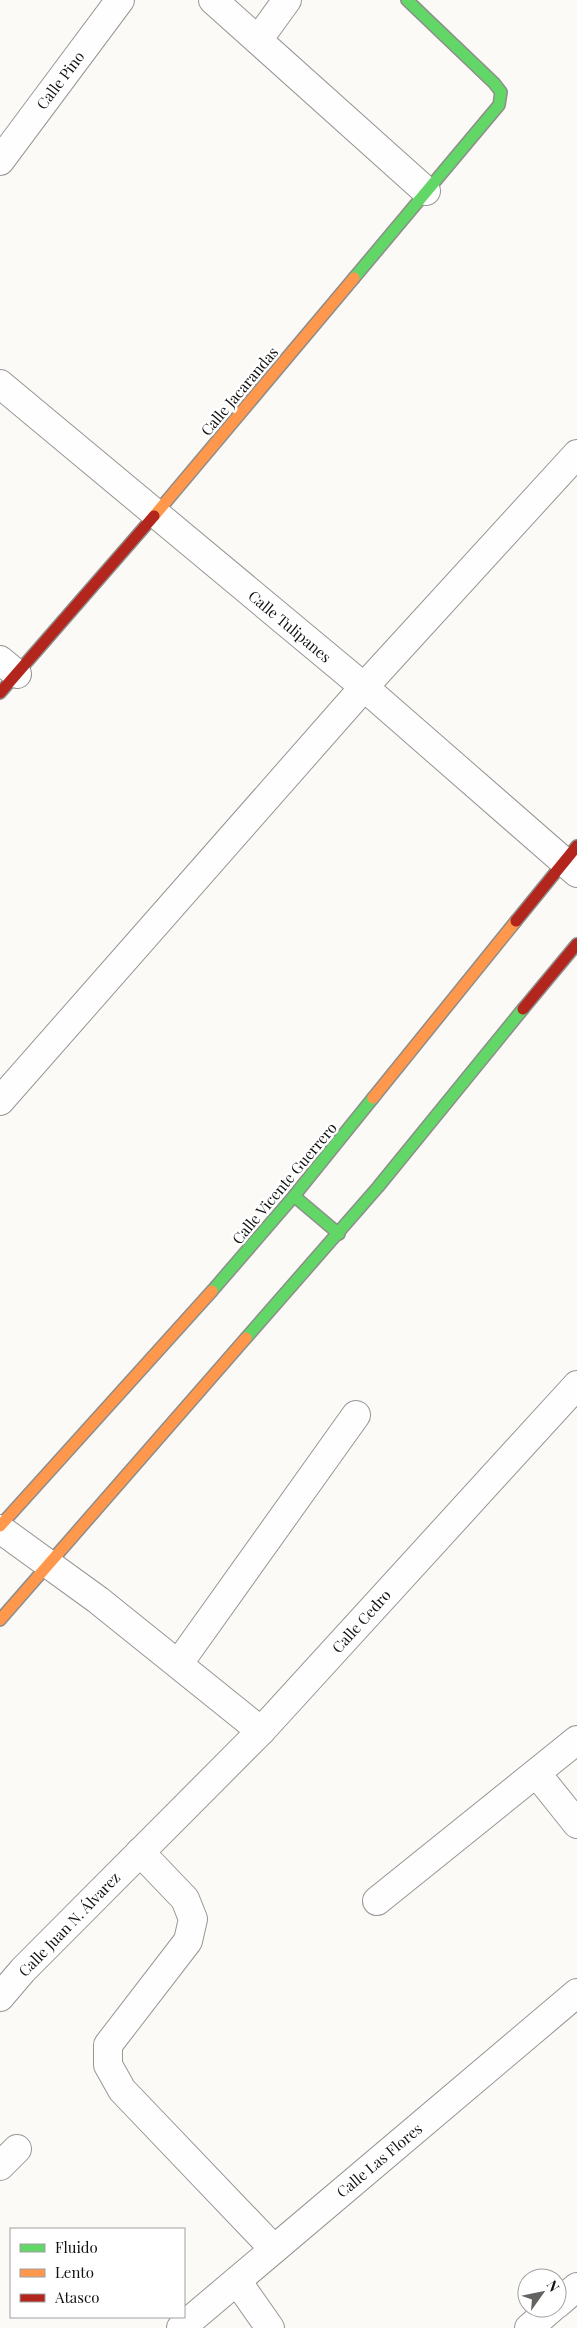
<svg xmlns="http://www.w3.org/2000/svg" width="577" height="2328" font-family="'Playfair Display',serif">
	<rect width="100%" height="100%" fill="#fcfaf7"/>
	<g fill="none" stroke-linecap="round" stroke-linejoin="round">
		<g stroke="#979695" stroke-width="30">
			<g id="street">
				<polyline points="213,0 426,191"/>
				<polyline points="258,40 287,0"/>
				<polyline points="0,161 120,0"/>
				<polyline points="0,384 364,687 577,873"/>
				<polyline points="0,660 17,674"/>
				<polyline points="0,1101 364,687 577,454"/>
				<polyline points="0,1529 98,1600 261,1731"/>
				<polyline points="179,1663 356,1415"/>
				<polyline points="537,1774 577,1824"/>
				<polyline points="140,1852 185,1899 193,1919 188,1941 108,2045 108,2065 122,2090 274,2249"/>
				<polyline points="377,1901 577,1740"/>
				<polyline points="0,1997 23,1970 261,1731 577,1385"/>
				<polyline points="0,2166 17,2149"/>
				<polyline points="237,2281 270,2328"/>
				<polyline points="557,2304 577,2287"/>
				<polyline points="181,2328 577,1993"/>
				<polyline points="529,2328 552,2308"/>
			</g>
		</g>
		<g stroke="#8d8d8b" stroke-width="14">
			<g id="fast">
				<polyline points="354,278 499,105 501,92 494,83 407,0"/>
				<polyline points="294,1196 339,1234"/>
				<polyline points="212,1291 294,1196 373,1098"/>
				<polyline points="246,1338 378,1187 523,1009"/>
			</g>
		</g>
		<g stroke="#8d8d8b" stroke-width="14">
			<g id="slow">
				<polyline points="154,516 354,278"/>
				<polyline points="373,1098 516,921"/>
				<polyline points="0,1526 212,1291"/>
				<polyline points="0,1620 246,1338"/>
			</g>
		</g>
		<g stroke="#8d8d8b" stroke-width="14">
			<g id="jam">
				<polyline points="0,693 154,516"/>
				<polyline points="516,921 577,846"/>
				<polyline points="523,1009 577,944"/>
			</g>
		</g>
		<use href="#street" stroke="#fffefe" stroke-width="28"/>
		<use href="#fast" stroke="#63d668" stroke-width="11"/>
		<use href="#slow" stroke="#ff974d" stroke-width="11"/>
		<use href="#jam" stroke="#b3261e" stroke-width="11"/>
	</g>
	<g text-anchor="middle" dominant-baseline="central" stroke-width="5" stroke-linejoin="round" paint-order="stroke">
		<g font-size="15" fill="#111" stroke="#fff">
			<text transform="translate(60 80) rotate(-53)">Calle Pino</text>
			<text transform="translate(239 391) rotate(-50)">Calle Jacarandas</text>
			<text transform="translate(290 626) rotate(40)">Calle Tulipanes</text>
			<text transform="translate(284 1183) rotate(-50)">Calle Vicente Guerrero</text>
			<text transform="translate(361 1621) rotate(-48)">Calle Cedro</text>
			<text transform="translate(69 1924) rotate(-46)">Calle Juan N. Álvarez</text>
			<text transform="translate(379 2160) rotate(-40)">Calle Las Flores</text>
		</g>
	</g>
	<rect x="10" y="2228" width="175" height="90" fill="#ffffff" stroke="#a0a0a0"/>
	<rect x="20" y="2244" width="25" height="8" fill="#63d668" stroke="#a0a0a0"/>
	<text x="55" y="2253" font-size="15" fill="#111111">Fluido</text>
	<rect x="20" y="2269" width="25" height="8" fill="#ff974d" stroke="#a0a0a0"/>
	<text x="55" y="2278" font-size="15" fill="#111111">Lento</text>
	<rect x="20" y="2294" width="25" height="8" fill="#b3261e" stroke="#a0a0a0"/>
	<text x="55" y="2303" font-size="15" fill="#111111">Atasco</text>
	<g transform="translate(542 2293) rotate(57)"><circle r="24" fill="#ffffff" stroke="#a0a0a0"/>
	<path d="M0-4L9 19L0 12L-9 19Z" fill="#636362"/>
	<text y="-8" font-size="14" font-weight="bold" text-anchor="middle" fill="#111111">N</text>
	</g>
</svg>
